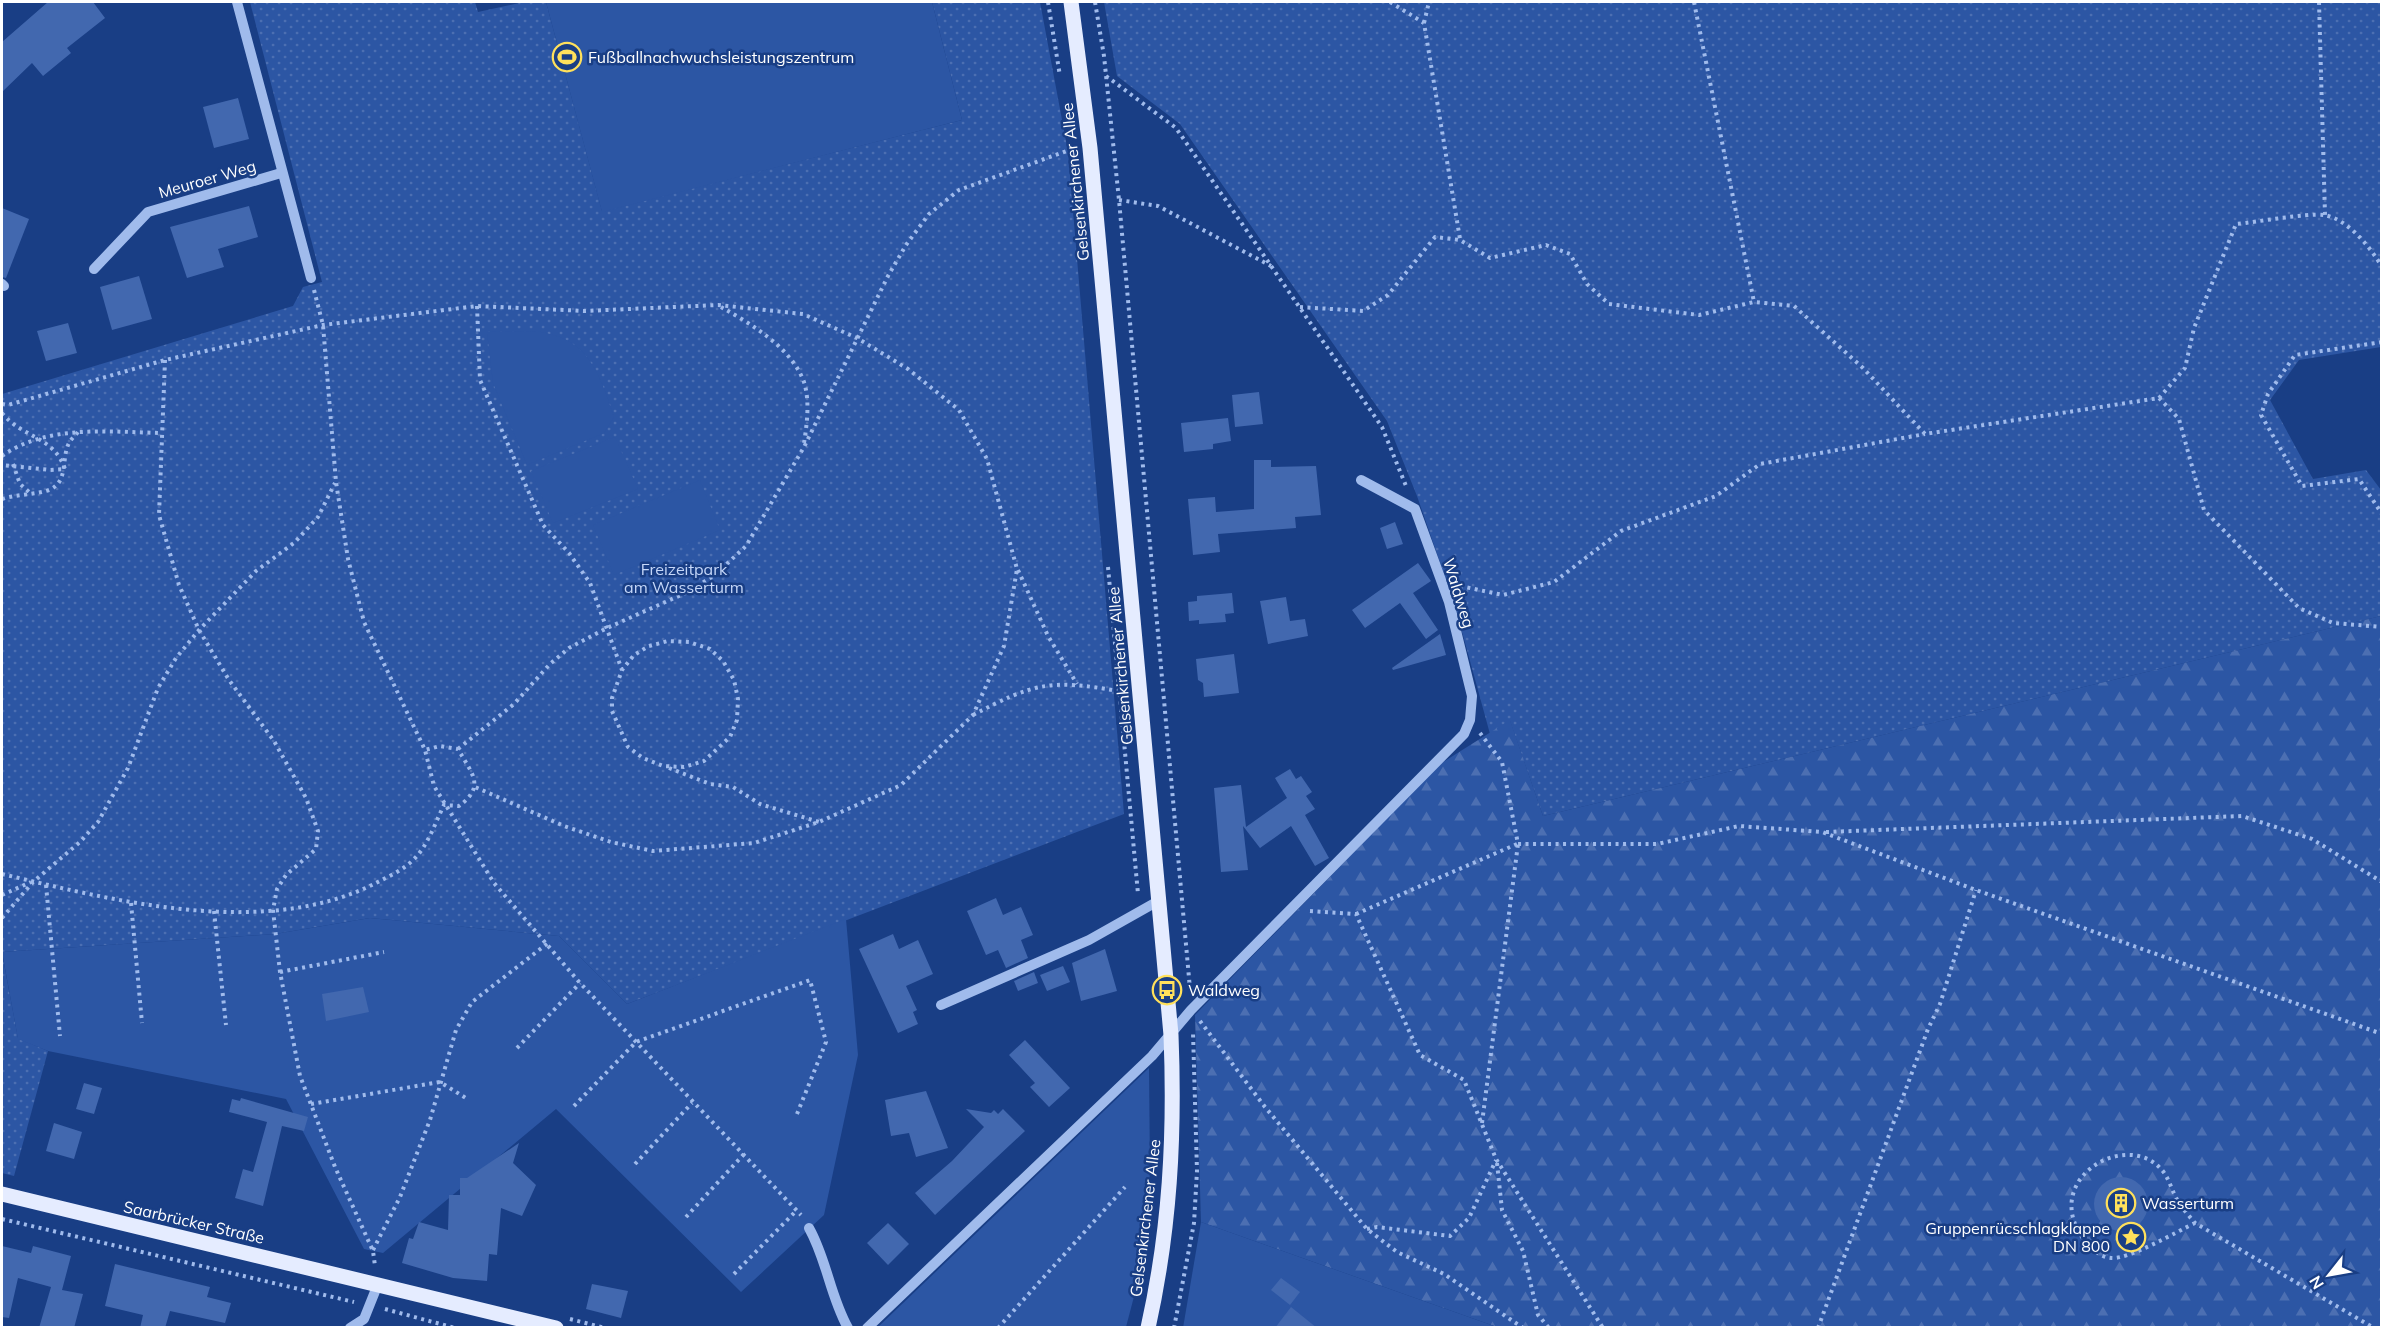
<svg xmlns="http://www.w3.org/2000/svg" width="2383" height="1329" font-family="Mulish,sans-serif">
	<defs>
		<pattern id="grass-dots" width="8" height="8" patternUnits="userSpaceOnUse" patternTransform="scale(1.5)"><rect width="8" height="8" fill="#2c56a4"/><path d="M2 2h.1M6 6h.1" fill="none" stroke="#4c6fb2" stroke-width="1.8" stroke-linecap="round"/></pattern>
		<pattern id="forest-firs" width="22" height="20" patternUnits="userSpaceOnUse" patternTransform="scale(1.5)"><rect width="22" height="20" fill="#2c56a4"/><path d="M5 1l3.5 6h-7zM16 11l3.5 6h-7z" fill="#4c6fb2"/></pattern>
	</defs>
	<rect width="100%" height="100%" fill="#193e85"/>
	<g fill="url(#grass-dots)">
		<polygon points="250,2 475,2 478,12 524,2 546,2 602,211 962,120 932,2 1040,2 1068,152 1124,814 627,1004 559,936 370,918 275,934 2,952 2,394 293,306 303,287 322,282"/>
		<polygon points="1104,2 2381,2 2381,347 2299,360 2270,400 2313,479 2366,470 2381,490 2381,616 1543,816 1510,721 1490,734 1455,606 1417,496 1387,421 1180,124 1117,76"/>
		<polygon points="2,953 18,1038 48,1051 14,1176 2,1173"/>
	</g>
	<polygon fill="url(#forest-firs)" points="2381,616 2381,1327 1497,1327 1201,1222 1195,1015 1440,764 1510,720 1543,816"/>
	<g fill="#2c56a4">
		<polygon points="546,2 932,2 962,120 602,212"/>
		<path d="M538 331C549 334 564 337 573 344 597 361 605 391 614 417L604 433 527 465 493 383 487 332Z"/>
		<polygon points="615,437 638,489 553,523 531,471"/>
		<polygon points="700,480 720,530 614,575 593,525"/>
		<polygon points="370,918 559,936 627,1004 846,919 858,1055 824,1215 741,1292 556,1109 383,1253 364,1249 286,1099 48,1051 18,1039 2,952 275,934"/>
		<polygon points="1149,1068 1150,1172 1141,1270 1126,1327 878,1327"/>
		<polygon points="1201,1222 1497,1327 1183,1328"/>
	</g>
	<g fill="#4268af">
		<polygon points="48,2 93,2 105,18 67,48 71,53 43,76 32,63 2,92 2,42"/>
		<polygon points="238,98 249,139 214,148 203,107"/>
		<polygon points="249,206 258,237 218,249 224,267 187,278 170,227"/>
		<polygon points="2,208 29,219 6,278 2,277"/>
		<polygon points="139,276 152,319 112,330 100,287"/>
		<polygon points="68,323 77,353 46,361 37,331"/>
		<polygon points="1259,392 1263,424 1235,427 1232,395"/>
		<polygon points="1228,418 1231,441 1213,444 1213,449 1184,452 1181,423"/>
		<polygon points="1254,460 1271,460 1271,467 1316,466 1321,515 1295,517 1296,528 1218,534 1220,552 1193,555 1188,499 1215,497 1216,512 1254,509"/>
		<polygon points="1395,522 1403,544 1387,549 1380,528"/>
		<polygon points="1418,563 1431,581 1413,593 1438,630 1426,639 1400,603 1365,628 1352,610"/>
		<polygon points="1232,593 1234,613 1225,614 1226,622 1199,624 1199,620 1189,621 1188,602 1197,601 1197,596"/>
		<polygon points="1286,597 1290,621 1305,619 1308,636 1268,644 1260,601"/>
		<polygon points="1440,634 1446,655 1393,670 1392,668"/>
		<polygon points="1234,654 1239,693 1204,697 1203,683 1198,680 1196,659"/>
		<polygon points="1290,769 1296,779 1301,776 1312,792 1306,796 1315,809 1305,815 1329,858 1315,866 1291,826 1260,848 1243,826 1248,870 1221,872 1214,788 1241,785 1246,827 1287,798 1275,778"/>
		<polygon points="996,898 1003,915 1021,907 1033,935 1021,940 1028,958 1006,968 998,950 986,955 967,911"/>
		<polygon points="893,934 899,949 918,940 933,974 906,986 917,1010 913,1012 918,1024 898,1033 859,949"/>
		<polygon points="1105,949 1117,991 1081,1001 1072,963"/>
		<polygon points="1063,966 1070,982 1047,991 1040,975"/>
		<polygon points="1034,972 1038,983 1018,991 1014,981"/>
		<polygon points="363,987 369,1012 326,1021 322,994"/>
		<polygon points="1025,1040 1070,1088 1049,1107 1030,1087 1035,1083 1009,1055"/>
		<polygon points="84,1083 102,1088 94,1114 76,1109"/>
		<polygon points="926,1091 948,1148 916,1157 909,1133 891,1136 885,1100"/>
		<polygon points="241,1098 308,1117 304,1131 282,1126 263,1206 235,1198 243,1169 253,1172 267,1122 229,1112 232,1099 240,1101"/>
		<polygon points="966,1109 991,1113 994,1110 998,1114 1003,1109 1025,1131 935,1215 915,1193 952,1161 984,1127"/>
		<polygon points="54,1123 82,1132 74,1159 46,1151"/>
		<polygon points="519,1143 513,1163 536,1185 522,1216 501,1208 497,1255 489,1254 487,1281 453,1278 402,1263 409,1238 413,1239 419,1222 448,1230 449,1195 460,1195 460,1178 467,1178"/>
		<circle cx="2121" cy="1204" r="27"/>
		<polygon points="888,1223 909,1244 888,1265 867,1243"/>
		<polygon points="2,1246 31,1253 33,1246 71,1256 62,1290 83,1294 74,1328 39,1328 51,1287 18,1278 9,1318 2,1317"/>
		<polygon points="115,1264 210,1287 207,1297 231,1303 225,1323 170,1311 165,1328 140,1328 143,1315 105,1306"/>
		<polygon points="1281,1278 1300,1292 1290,1305 1271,1290"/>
		<polygon points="592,1284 628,1291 621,1318 586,1309"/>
		<polygon points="1291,1307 1317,1328 1275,1328"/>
	</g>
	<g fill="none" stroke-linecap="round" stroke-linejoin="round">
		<g stroke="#a0bbec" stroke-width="4" stroke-dasharray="3 4.5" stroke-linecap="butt">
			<polyline points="1048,2 1060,76"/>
			<polyline points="1095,2 1104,56 1119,200 1190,989"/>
			<polyline points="1390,2 1424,23 1460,239"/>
			<polyline points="1694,2 1754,302"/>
			<polyline points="2319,2 2325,215"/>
			<polyline points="1424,23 1429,2"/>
			<polyline points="1106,76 1176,128 1382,427 1406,486"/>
			<polyline points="1119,200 1158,206 1271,266"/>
			<polyline points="314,290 323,325 336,482 348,559 364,622 425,750 434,786 494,883 580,983 801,1215"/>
			<polyline points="477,306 480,380 543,525 569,553 590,583 622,670 612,698 612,711 628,747 643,758 663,766 684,767 704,761 730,737 737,720 738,699 734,680 723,661 710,649 689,642 668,641 649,646 634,655 622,670"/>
			<path d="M721 307C751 324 791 347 804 382 810 401 807 424 804 443"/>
			<polyline points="1300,307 1363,311 1388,295 1435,237 1460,240 1490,258 1546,245 1570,254 1587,284 1609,304 1699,315 1754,302 1794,306 1863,368 1925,434 2159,398 2179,419 2204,510 2299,608 2333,623 2382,627"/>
			<polyline points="2382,342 2295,355 2268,394 2261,415 2302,486 2359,479 2382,514"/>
			<polyline points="165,360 159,515 179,585 199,630 229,680 274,741 306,798 318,831 316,849 286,875 277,889 273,910 280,972 300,1076 335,1167 373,1251 375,1266"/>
			<path d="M2159 398 2185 368 2194 328 2236 224C2257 222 2306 213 2324 215 2348 219 2371 248 2382 267"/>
			<polyline points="2,404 8,405 165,360 323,325 477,306 585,311 718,305 803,314 857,338 908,369 959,410 987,459 1017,569 1004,646 973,715 901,785 819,822 754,843 653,851 611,842 564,826 475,787"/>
			<path d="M2 413C22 438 54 436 65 469L50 470 2 465"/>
			<path d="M2 456C47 424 110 432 162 433"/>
			<polyline points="13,464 20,484 29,492"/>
			<path d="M2 499C17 494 34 495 49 490 69 482 61 458 69 443 71 439 75 436 78 432"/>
			<polyline points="1108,567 1138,894"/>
			<polyline points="1018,570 1048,636 1077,684"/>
			<polyline points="1460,586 1503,595 1554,582 1621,531 1716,496 1760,464 1925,434"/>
			<path d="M973 715C1034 683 1050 679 1118 691"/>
			<polyline points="1480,733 1502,762 1518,844 1657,844 1739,826 1822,832 1976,890 2382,1034"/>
			<polyline points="458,749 514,704 550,664 569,648 607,628 690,591 716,574 746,546 804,447 888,276 906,245 929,214 959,190 1072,149"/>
			<polyline points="669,768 710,784 733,787 760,804 819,822"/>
			<polyline points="1826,832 2242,816 2312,839 2382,882"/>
			<path d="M2 874C115 901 264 939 374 884 387 877 402 871 413 860 428 846 435 823 444 805L459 806C486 786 472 774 458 749L440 746 425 750"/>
			<polyline points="46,885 60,1036"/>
			<polyline points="2,895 31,882"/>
			<polyline points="131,903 142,1023"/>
			<polyline points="214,911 226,1025"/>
			<polyline points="1310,911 1356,914 1420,1055 1464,1080 1496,1159 1603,1328"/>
			<polyline points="1356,914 1517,844"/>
			<polyline points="2,918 33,882 80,842 98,822 128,768 158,688 176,658 199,630 256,571 294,543 318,517 335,483"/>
			<polyline points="280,972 384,952"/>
			<polyline points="1200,1021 1265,1107 1367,1229 1397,1252 1444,1274 1523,1328"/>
			<polyline points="517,1048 580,983"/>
			<polyline points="311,1104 440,1082 469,1100"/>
			<polyline points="574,1106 636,1042 810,980 826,1042 797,1114"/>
			<polyline points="1482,1123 1518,844"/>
			<polyline points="1497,1163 1502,1210 1523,1251 1538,1315 1549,1328"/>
			<polyline points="635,1164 692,1103"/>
			<polyline points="686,1217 744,1154"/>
			<polyline points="2,1219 354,1302"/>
			<path d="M2195 1223C2178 1231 2128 1260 2111 1258 2098 1257 2089 1246 2082 1237 2042 1178 2126 1130 2161 1169 2169 1177 2172 1192 2178 1201 2183 1209 2189 1216 2195 1223L2374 1328"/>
			<polyline points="1367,1229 1377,1227 1450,1236 1469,1218 1496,1160"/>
			<polyline points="373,1250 400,1197 430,1120 456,1030 472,1002 548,943"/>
			<polyline points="734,1274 797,1210"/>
			<polyline points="385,1309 455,1328"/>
			<polyline points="570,1319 605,1328"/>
			<polyline points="998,1328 1125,1187"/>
			<polyline points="1174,1328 1194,1223 1197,1171 1193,1032"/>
			<polyline points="1818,1328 1928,1029 1940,1004 1976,890"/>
		</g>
		<g stroke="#a0bbec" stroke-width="10">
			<polyline points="237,2 311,278"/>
			<polyline points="94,269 148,212 281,173"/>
			<polyline points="2,284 4,286"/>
			<polyline points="941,1005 1089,940 1160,900"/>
			<path d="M809 1228C827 1260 830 1296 848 1328"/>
			<polyline points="350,1328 364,1319 378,1284"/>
			<polyline points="867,1328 1152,1056 1191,1010 1464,734 1470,720 1472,696 1449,602 1415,509 1361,480"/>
		</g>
		<g stroke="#e5ecff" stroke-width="15">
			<path d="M1071 2 1090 148 1171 1035C1175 1136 1170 1229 1148 1328"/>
			<polyline points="2,1194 556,1328"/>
		</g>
	</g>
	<defs>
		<g id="stadium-ring" transform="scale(1.5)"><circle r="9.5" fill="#193e85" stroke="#ffe05b" stroke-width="1.5"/><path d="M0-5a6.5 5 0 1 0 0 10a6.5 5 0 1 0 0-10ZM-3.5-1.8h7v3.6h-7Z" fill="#ffe05b"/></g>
		<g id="bus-ring" transform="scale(1.5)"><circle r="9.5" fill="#193e85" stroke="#ffe05b" stroke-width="1.5"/><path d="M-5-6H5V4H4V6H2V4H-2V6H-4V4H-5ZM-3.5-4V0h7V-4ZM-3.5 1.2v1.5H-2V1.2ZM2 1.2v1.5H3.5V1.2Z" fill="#ffe05b"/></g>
		<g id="building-ring" transform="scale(1.5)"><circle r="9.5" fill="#193e85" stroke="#ffe05b" stroke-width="1.5"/><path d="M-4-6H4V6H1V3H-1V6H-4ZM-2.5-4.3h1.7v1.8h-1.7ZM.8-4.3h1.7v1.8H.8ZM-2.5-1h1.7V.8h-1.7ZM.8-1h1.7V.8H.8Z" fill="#ffe05b"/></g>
		<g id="sight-ring" transform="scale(1.5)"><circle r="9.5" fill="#193e85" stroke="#ffe05b" stroke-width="1.5"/><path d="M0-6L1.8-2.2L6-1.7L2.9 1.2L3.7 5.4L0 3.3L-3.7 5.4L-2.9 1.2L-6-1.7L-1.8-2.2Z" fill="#ffe05b"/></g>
	</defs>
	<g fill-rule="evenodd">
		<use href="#stadium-ring" x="567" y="57"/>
		<use href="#bus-ring" x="1167" y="990"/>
		<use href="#building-ring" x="2121" y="1203"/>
		<use href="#sight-ring" x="2131" y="1237"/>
	</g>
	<g text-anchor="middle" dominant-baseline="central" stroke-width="5" stroke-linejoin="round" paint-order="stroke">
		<g font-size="16" fill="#fff" stroke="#193e85" text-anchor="start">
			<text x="588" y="57">Fußballnachwuchsleistungszentrum</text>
			<text x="1188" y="990">Waldweg</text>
			<text x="2142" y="1203">Wasserturm</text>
			<text x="2110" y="1228" text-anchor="end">Gruppenrücschlagklappe<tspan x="2110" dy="18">DN 800</tspan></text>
		</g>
		<g font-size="16" fill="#fff" stroke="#193e85">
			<text transform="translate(207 179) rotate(-16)">Meuroer Weg</text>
			<text transform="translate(1075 182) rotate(-96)">Gelsenkirchener Allee</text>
			<text transform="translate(1459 593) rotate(73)">Waldweg</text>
			<text transform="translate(1120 666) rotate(-95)">Gelsenkirchener Allee</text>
			<text transform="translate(1145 1218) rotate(-83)">Gelsenkirchener Allee</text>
			<text transform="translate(194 1222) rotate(13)">Saarbrücker Straße</text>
		</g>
		<g font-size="16" fill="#c5d7f9" stroke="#193e85">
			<text x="684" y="569">Freizeitpark<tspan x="684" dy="18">am Wasserturm</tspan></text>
		</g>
	</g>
	<rect width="2383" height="1329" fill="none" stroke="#ffffff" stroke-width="6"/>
	<g transform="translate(2329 1275) rotate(239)" stroke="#193e85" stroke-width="4.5" paint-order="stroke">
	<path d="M0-4.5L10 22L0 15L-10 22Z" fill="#ffffff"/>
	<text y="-9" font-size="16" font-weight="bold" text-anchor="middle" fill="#ffffff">N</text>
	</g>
</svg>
